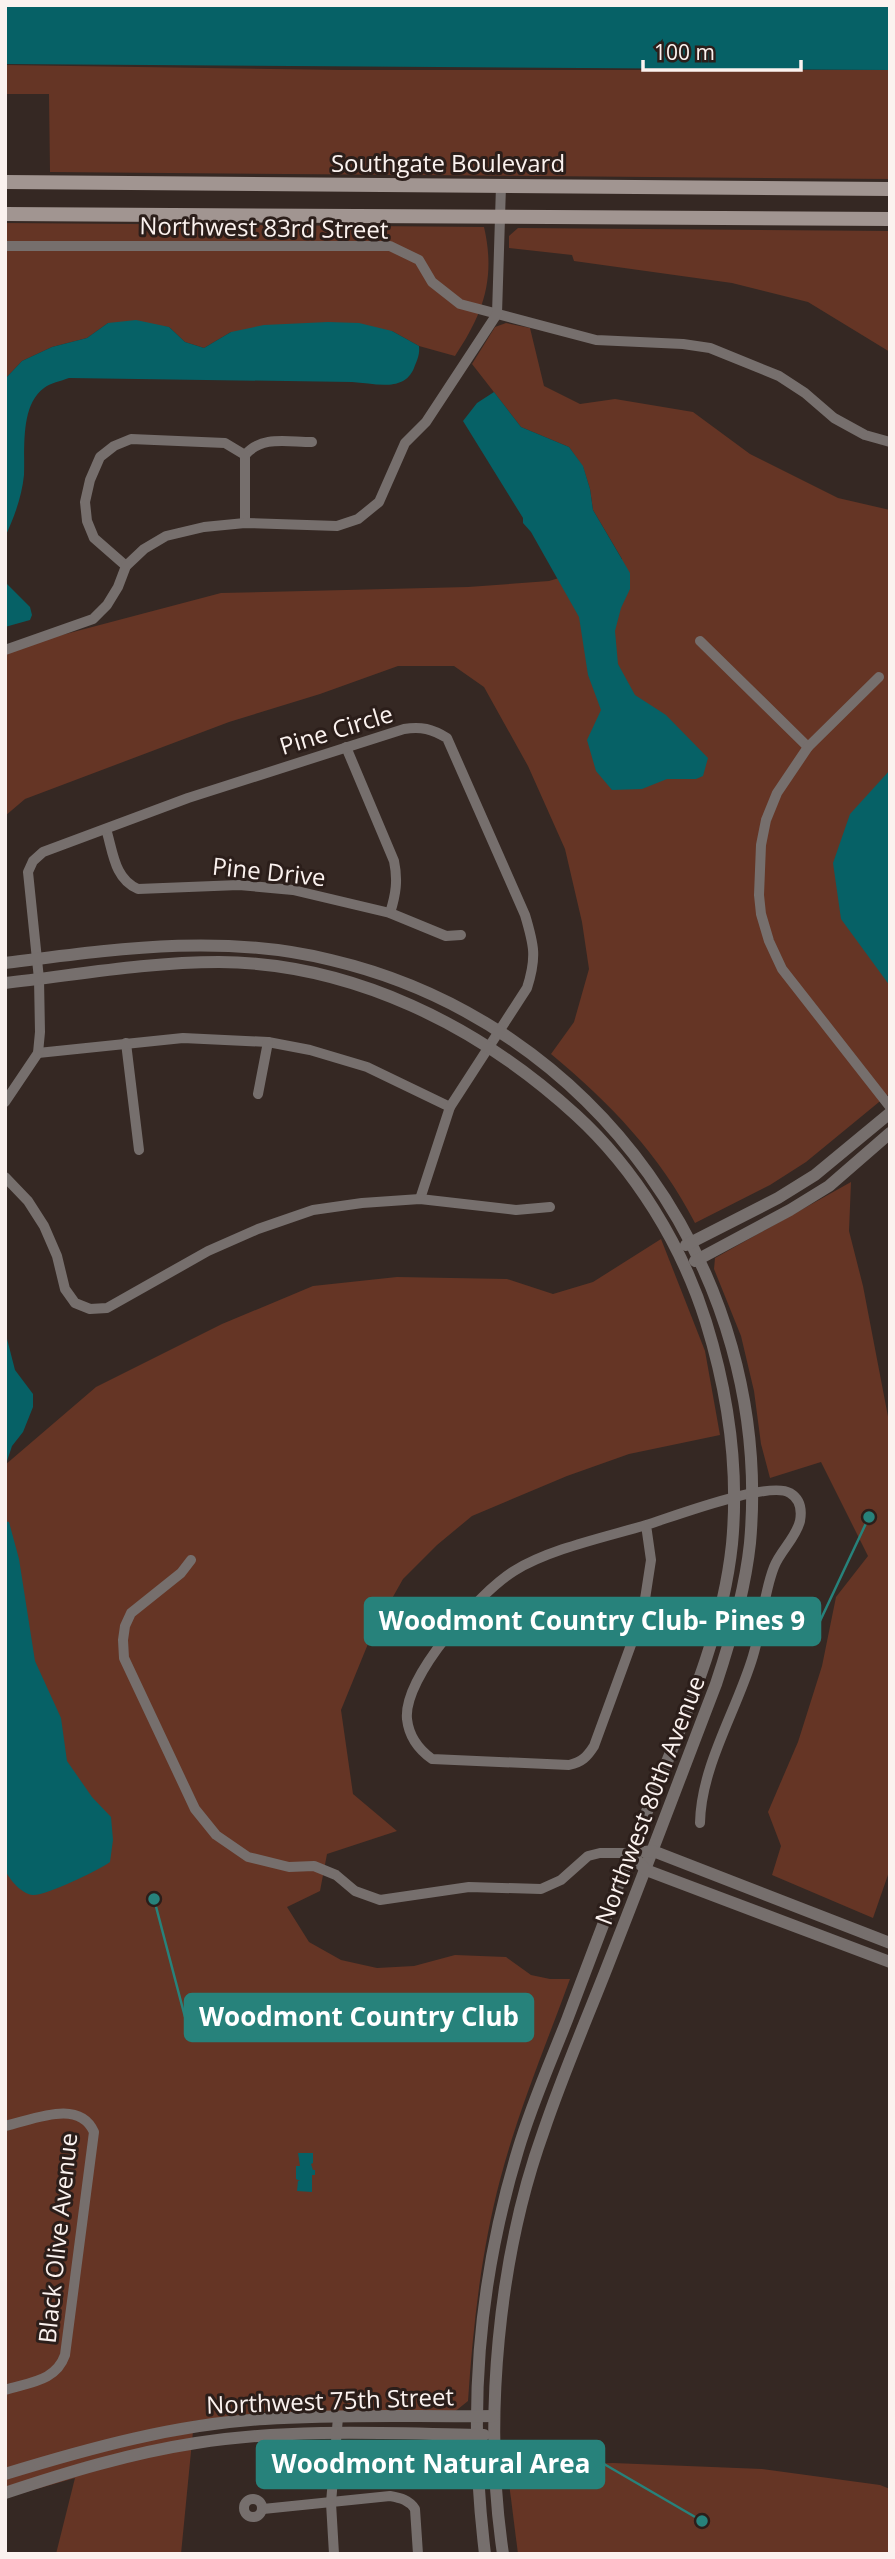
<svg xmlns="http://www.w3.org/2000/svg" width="895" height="2559" font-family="'Open Sans',sans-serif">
	<rect width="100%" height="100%" fill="#352823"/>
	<g fill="#653525">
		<polygon points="5,65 343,70 890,70 890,179 50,172 49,94 5,94"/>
		<path d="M5 223 484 227C496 279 483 314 455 356L419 346 392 331 231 332 204 348 185 342 169 327 108 323 87 338 52 347 22 361 5 379Z"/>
		<polygon points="518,228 890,231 890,352 808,302 732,283 574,261 572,255 509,248 509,236"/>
		<path d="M506 323 530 328 544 386 580 404 615 399 693 412 750 454 838 498 890 510V1093L806 1162 770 1185 695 1223C660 1155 610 1103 551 1054L574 1022 589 969 582 922 565 849 528 766 484 687 454 666H398L320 694 229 722 25 799 5 816V650L221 593 468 587 549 581 622 559 593 510 590 489 583 467 569 447 521 427 472 364 495 327Z"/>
		<polygon points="851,1182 849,1231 863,1286 890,1427 890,1869 873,1918 772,1875 781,1846 768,1812 798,1742 822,1666 836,1597 868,1556 821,1462 770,1478 761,1444 754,1391 741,1336 714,1269 715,1258"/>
		<path d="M661 1239 705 1351 720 1435 629 1454 567 1476 472 1516 437 1545 403 1579 372 1634 341 1710 353 1794 397 1831 327 1854 320 1891 287 1907 309 1942 341 1960 377 1968 414 1966 455 1955 506 1957 531 1975 550 1979H570C546 2045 518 2111 500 2180 481 2252 473 2327 468 2401L453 2413 265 2412 194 2421 181 2554H56L75 2478 5 2498V1465L96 1387 222 1324 313 1286 397 1277 507 1279 553 1294 593 1282Z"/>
		<polygon points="613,2463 762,2469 880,2485 890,2489 890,2554 518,2554 507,2467"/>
	</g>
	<g fill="#066166">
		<polygon points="5,5 890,5 890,70 5,64"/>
		<path d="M136 320 169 327 185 342 204 348 231 332 264 325 328 322 359 323 392 331 419 346C420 355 417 360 414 368 404 393 374 383 352 382L69 378C61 381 50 383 44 388 20 405 25 450 24 475 22 496 14 518 5 537V379L22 361 52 347 87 338 108 323Z"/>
		<polygon points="494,392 521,427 569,447 583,466 590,489 593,510 630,573 630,589 621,608 615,631 618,664 635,695 666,715 708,758 703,776 696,779 667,779 642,789 612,790 596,771 587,740 601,710 588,675 579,617 531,532 523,523 523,518 463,421 477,403"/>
		<polygon points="5,582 30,607 32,615 30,620 5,627"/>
		<polygon points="890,770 890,986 841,919 833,863 850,814"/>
		<polygon points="5,1331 15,1370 33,1394 33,1407 23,1432 12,1446 5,1467"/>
		<path d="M5 1521 9 1522 19 1559 35 1661 61 1718 67 1761 92 1797 111 1817 113 1840 110 1862C99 1870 45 1896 33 1895 21 1894 8 1878 5 1869Z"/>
		<polygon points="298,2153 313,2153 313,2163 311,2164 313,2170 315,2170 315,2175 312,2175 312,2192 297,2191 298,2181 300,2181 296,2179 296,2166 300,2166"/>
	</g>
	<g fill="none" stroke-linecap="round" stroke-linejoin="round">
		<g stroke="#766f6d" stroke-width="10">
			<polyline points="5,246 390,246 419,260 432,282 460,304 596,340 683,344 710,348 779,376 805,393 834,418 865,435 890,442"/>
			<path d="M245 455C262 435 287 442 312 442"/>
			<polyline points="126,566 94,538 87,521 85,502 90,480 100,457 114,446 131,439 225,443 245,455 245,523"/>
			<polyline points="700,641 808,747"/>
			<polyline points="5,650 93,619 107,605 118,587 126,566 144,549 166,536 204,527 245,523 337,526 358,519 379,502 405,443 426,422 497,314 501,186"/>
			<polyline points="879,677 808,747 777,793 766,820 761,845 759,895 761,914 769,941 782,969 890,1107"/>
			<path d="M346 747 394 861C398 880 396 894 390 913"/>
			<path d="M106 829C113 851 114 879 138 889L239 885 293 890 390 913 446 936 461 935"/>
			<polyline points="126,1043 139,1150"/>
			<polyline points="38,1053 183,1038 268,1042 310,1050 367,1067 450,1107"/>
			<polyline points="258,1094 268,1042"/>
			<path d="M5 1102 38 1053 40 1032 39 979 28 872 33 861 43 852 188 798 404 729C421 726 432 729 447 738L525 915C534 945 537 957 527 988L450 1107 420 1199"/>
			<polyline points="5,1177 28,1201 44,1226 57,1256 65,1289 75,1303 90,1309 107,1308 208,1251 258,1229 313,1210 362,1203 420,1199 516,1210 550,1207"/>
			<path d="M646 1525C606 1537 549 1549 514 1571 479 1593 403 1677 407 1719 409 1737 418 1749 432 1759L569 1765C582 1762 587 1757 594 1746L643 1612 651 1560 646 1525C672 1517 769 1480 790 1493 800 1499 802 1510 800 1521 796 1538 780 1551 774 1567 763 1595 762 1627 753 1656 737 1710 701 1766 700 1823"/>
			<polyline points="191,1560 181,1573 131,1613 125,1626 123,1640 124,1658 195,1809 216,1835 248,1857 289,1867 314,1866 336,1875 355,1891 380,1900 469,1887 541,1889 561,1880 588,1856 600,1853 630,1853"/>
			<polyline points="470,1611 500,1638"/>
			<path d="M5 2126C33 2120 79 2098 94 2132L65 2355C56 2381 30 2382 5 2390"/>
			<circle cx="253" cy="2508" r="9"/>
			<path d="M263 2509 390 2496C401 2498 409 2500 415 2509L418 2554"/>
			<polyline points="334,2554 331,2503 338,2417"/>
		</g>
		<g stroke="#766f6d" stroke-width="12">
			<path d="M5 963C116 949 221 933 331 960 595 1022 774 1274 750 1543 745 1591 731 1639 716 1684 681 1775 647 1866 611 1957 589 2014 564 2071 544 2130 498 2257 483 2420 503 2554"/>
			<path d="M5 983C76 975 147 962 219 962 353 963 479 1026 576 1115 635 1169 682 1245 706 1322 728 1393 739 1469 732 1544 723 1630 688 1710 656 1789 625 1866 596 1943 567 2020 550 2063 531 2106 518 2150 477 2285 468 2415 485 2554"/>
			<polyline points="686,1245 778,1198 815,1175 890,1113"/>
			<polyline points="695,1261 790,1210 829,1186 890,1133"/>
			<polyline points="645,1852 653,1851 890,1943"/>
			<polyline points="630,1853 646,1870 890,1962"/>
			<path d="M5 2474C90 2448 177 2424 265 2419 341 2414 418 2417 494 2416"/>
			<path d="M5 2493C68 2472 131 2453 196 2443 291 2428 389 2433 484 2435"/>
		</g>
		<g stroke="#a19591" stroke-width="14">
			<polyline points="5,182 890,189"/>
			<polyline points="5,214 890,219"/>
		</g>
	</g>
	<g text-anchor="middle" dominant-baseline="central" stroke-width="6" stroke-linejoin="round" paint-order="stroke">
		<g font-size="24" fill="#fbf2ef" stroke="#2b1e1a">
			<text x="448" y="162">Southgate Boulevard</text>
			<text transform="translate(264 227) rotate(1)">Northwest 83rd Street</text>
			<text transform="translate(336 729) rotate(-17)">Pine Circle</text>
			<text transform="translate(269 871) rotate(6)">Pine Drive</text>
			<text transform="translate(649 1800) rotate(-69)">Northwest 80th Avenue</text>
			<text transform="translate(57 2238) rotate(-84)">Black Olive Avenue</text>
			<text transform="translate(330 2400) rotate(-2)">Northwest 75th Street</text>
		</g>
	</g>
	<path fill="none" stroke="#27827b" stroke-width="2.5" d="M869 1517L820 1621M154 1899L185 2017M702 2521L604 2464"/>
	<g fill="#27827b" stroke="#2b1e1a" stroke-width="2.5">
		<circle cx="869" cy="1517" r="7"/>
		<circle cx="154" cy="1899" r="7"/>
		<circle cx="702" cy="2521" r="7"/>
	</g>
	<g fill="#27827b" stroke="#27827b" stroke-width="2.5">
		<rect x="365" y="1598" width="455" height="47" rx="7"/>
		<rect x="185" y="1994" width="348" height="47" rx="7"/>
		<rect x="257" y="2441" width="347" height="47" rx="7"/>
	</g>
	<g font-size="26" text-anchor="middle" font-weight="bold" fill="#fff">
		<text x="592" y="1630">Woodmont Country Club- Pines 9</text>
		<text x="359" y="2026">Woodmont Country Club</text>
		<text x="431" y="2473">Woodmont Natural Area</text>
	</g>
	<rect width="895" height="2559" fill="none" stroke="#fbf2ef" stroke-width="14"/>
	<path d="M643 60v10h158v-10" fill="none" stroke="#fbf2ef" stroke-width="3.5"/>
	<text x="654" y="60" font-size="21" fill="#fbf2ef" stroke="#2b1e1a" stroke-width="5" paint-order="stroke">100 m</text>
</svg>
